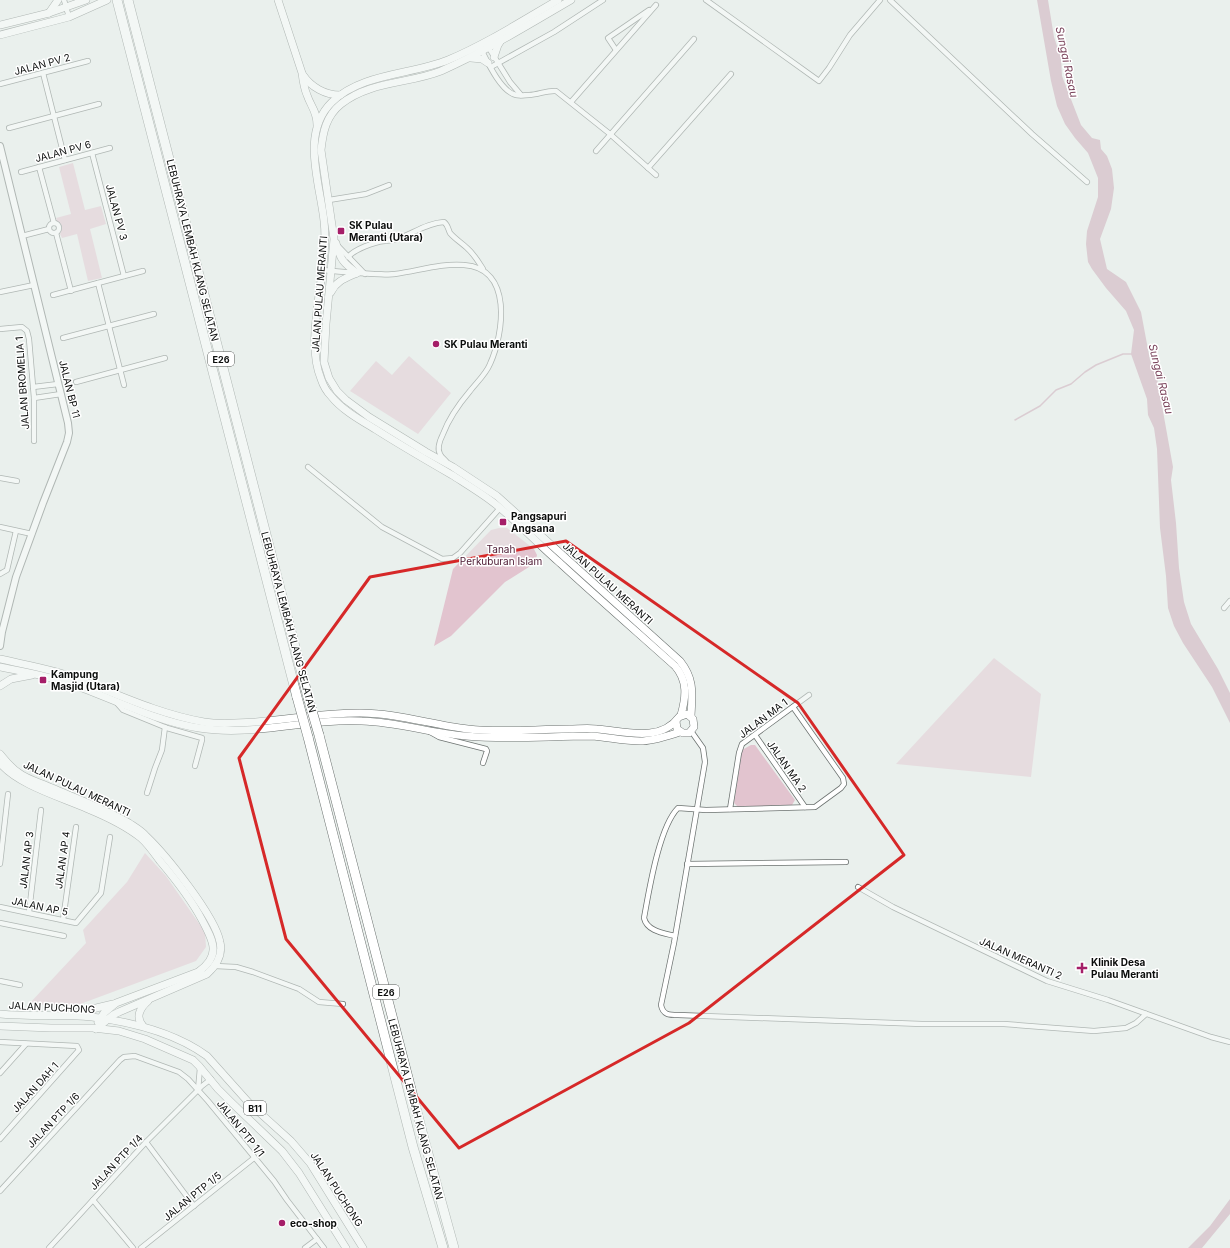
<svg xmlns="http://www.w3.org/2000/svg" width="1230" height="1248" font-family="Inter,sans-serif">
	<rect width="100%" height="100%" fill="#eaf0ed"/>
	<g fill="#e2c4cf">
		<polygon points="73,163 85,210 101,206 106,224 90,229 102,278 88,281 77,234 62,238 60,234 62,228 61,224 57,221 56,218 71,214 59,167"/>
		<polygon points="409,356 451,393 418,434 350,391 376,361 392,375"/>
		<polygon points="499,528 507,528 534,549 537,555 536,559 529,567 505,582 451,636 434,646 453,569 491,530"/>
		<polygon points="994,658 1041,694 1031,777 896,764"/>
		<polygon points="751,745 755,745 795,800 792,805 738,807 734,803 742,750"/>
		<polygon points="145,853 166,876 205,932 206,947 196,961 75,1006 29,1004 86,943 83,930 127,882"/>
	</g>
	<g fill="#c9a1b1">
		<polygon points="1037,0 1048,0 1054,37 1061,58 1062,76 1081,125 1092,138 1100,140 1101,149 1107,156 1112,169 1114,188 1111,209 1100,239 1107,269 1126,282 1141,312 1150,360 1157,378 1173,467 1171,480 1176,523 1179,568 1184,602 1191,624 1218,669 1230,693 1230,723 1212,687 1183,643 1174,626 1168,608 1166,576 1160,528 1157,449 1154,428 1148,415 1147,399 1131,354 1134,330 1126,311 1106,288 1092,269 1088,262 1086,244 1087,231 1098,197 1098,178 1088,153 1075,138 1065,124 1057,106 1051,81"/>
		<polygon points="1230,1199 1230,1214 1202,1248 1188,1248 1210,1226"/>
	</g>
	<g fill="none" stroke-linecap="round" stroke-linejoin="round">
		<polyline stroke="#c9a1b1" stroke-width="1.5" points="1015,420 1040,406 1056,390 1071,384 1085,372 1096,365 1123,354 1133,354"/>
		<g stroke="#6c7270" stroke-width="6">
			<g id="minor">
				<polyline points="64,0 69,17"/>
				<polyline points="706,0 819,81 829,68 850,35 880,0"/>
				<polyline points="890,0 1032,134 1087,182"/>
				<polyline points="487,45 510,82 521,95"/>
				<path d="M481 49C487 61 501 92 516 95 520 96 525 95 529 95 538 95 547 90 556 91L610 134 656 175"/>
				<polyline points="616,50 608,38 649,10"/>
				<polyline points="491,67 554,32 603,0"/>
				<polyline points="43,73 65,160"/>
				<polyline points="0,84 88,61"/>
				<polyline points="571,102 656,5"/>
				<polyline points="9,128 99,104"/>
				<polyline points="596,151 694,39"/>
				<polyline points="92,153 124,276"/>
				<polyline points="39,167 54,223"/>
				<polyline points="648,168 731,74"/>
				<polyline points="21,172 110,148"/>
				<polyline points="329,200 366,194 389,185"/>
				<circle cx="54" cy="228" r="5"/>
				<polyline points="56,233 71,291"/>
				<polyline points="22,236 49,229"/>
				<polyline points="338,246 365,274"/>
				<path d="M348 257C355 249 374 242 385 241 388 240 391 241 394 240 411 235 426 223 444 222 448 225 448 229 450 233 455 239 462 243 467 248 474 254 478 261 483 269"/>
				<path d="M323 270C340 272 357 273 374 274 381 274 389 275 395 274 418 271 441 263 464 265 513 268 504 333 490 364 486 374 477 382 470 391 459 404 449 418 443 434 440 440 437 449 440 454 441 457 444 459 446 461"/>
				<polyline points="98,283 124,385"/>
				<polyline points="0,292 34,285"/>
				<polyline points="53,295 143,271"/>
				<polyline points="0,329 22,327 27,331 29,339 34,398 34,441"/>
				<polyline points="63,338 154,314"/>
				<polyline points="76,382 165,358"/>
				<polyline points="33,387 58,384"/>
				<polyline points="34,398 61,394"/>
				<polyline points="308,467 382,527 442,559 453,558 460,553 500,508"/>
				<polyline points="0,478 17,481"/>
				<polyline points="0,527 32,534"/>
				<polyline points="0,574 7,570 16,531"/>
				<polyline points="1224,608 1230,601"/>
				<polyline points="116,702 123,710 167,728 202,738 202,740 195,766"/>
				<path d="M691 731 703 748 705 762 674 943 661 1005C663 1015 669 1015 678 1015L922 1024H1004L1094 1031 1126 1028 1136 1023 1146 1014"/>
				<polyline points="430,732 439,737 486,749 487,751 483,763"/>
				<polyline points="755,735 805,807"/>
				<polyline points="147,793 155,768 162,750 165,727"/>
				<polyline points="730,809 739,753 742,744 809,695"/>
				<polyline points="0,864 8,794"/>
				<polyline points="687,864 846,862"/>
				<polyline points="858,887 893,907 1047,981 1108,1000 1211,1037 1230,1042"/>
				<polyline points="0,907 76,923 101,893 110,837"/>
				<polyline points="29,912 41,810"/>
				<polyline points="63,920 76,827"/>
				<polyline points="0,923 64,936"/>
				<path d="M675 936C663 933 647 931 644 918 649 891 659 827 678 808L706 810 815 807 841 788 844 784 843 778 793 707"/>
				<polyline points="215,966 236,967 253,972 299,989 319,1002 343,1004"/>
				<polyline points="0,981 20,985"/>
				<polyline points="0,1042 77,1046 79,1050 0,1139"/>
				<polyline points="0,1073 26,1044"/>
				<polyline points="198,1090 200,1068"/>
				<polyline points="146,1142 194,1206"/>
				<polyline points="0,1191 120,1060 124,1057 135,1056 179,1072 188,1079 208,1101 274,1181 287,1200 324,1248"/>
				<polyline points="93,1200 133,1248"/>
				<polyline points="49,1248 146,1142 202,1086 211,1079"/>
				<polyline points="141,1248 254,1158"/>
				<polyline points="305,1248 317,1239"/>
			</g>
		</g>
		<g stroke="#6c7270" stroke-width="8">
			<polyline id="tertiary" points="0,146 68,423 69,433 67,442 43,503 16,577 2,632 0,646"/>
		</g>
		<g stroke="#6c7270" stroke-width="8">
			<g id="primary">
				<path d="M278 0 302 73C303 81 304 88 307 95 311 107 317 111 317 125"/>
				<path d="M558 0C522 21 486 44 448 60 411 75 362 73 332 102 300 133 320 183 324 221 330 270 303 335 321 379 323 385 327 392 331 396 342 410 360 420 375 429 400 445 426 460 452 475 466 484 481 493 494 503 517 521 538 544 560 563 598 598 637 632 675 666 688 681 686 697 681 715"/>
				<path d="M571 0C528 25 486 51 441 71 408 84 370 81 341 104 326 116 323 132 321 150L334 239 326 324 324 362 329 378 337 391 346 400 369 417 426 452 453 467 497 496 680 661C695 680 692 694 691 716"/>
				<polyline points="49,13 58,0"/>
				<polyline points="0,25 49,13 86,0"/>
				<polyline points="0,35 69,17 107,0"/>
				<polyline points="494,57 498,45 500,42"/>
				<polyline points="471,58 482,59 488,63"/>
				<path d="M303 75C311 87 325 95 340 95"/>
				<path d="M336 243C340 259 343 263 357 273"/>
				<path d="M331 292C336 281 346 278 357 273"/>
				<path d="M0 659C26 665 53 669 78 679 119 695 159 714 204 722 221 725 238 723 256 722 291 719 325 713 360 713 397 713 432 725 468 729 502 733 535 729 569 729 578 729 588 728 597 729 624 731 660 743 679 717L687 714 693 719 694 727 689 733H683L677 729 676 721"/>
				<path d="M0 667C25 672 50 676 74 685 116 700 155 721 199 728 254 737 308 718 362 721 397 722 431 733 466 736 507 740 549 736 591 736 607 737 623 741 640 741 653 741 667 736 680 732"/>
				<polyline points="0,686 11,679 32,675"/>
				<path d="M0 754C6 761 11 768 19 773 28 780 42 783 52 788 78 799 105 809 129 823 135 827 142 831 146 836 166 855 215 916 220 942 223 955 217 965 207 974L119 1012 113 1015 96 1029"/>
				<path d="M0 763C18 785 61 797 88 809 105 816 126 826 141 838 148 844 154 853 160 861 176 880 191 899 202 920 214 942 221 956 198 972L116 1003 104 1013 98 1022"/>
				<path d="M0 1014C31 1017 61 1014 92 1017 132 1022 174 1032 207 1056L249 1103 291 1141 310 1163 363 1248"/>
				<polyline points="71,1014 113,1004"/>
				<polyline points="0,1026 51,1028 93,1028 119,1031 145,1039 193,1060 199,1066 218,1089 231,1102 282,1151 299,1173 346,1248"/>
				<path d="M143 1026C135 1017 140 1008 148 1001"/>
			</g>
		</g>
		<g stroke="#6c7270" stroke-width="10">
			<g id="motorway">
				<polyline points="117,0 297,697"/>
				<polyline points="128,0 308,697"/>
				<polyline points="319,735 424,1139 454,1248"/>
				<polyline points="308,737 413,1147 443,1248"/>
			</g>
		</g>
		<use href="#minor" stroke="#fff" stroke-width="4.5"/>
		<use href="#tertiary" stroke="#fff" stroke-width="6"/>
		<use href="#primary" stroke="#fff" stroke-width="7"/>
		<use href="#motorway" stroke="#fff" stroke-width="9"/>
		<g stroke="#6c7270" stroke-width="10" stroke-linecap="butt">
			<g id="motorway-bridge">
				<polyline points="297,697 308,737"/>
				<polyline points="308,697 319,735"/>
			</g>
		</g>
		<use href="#motorway-bridge" stroke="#fff" stroke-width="9"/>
	</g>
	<path d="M0 0H1230V1248H0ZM566 541 798 703 904 855 689 1023 459 1148 286 939 239 758 370 577Z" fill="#eaf0ed" fill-opacity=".55" fill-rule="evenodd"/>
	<path fill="none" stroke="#d62828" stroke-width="3" stroke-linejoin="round" d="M566 541 798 703 904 855 689 1023 459 1148 286 939 239 758 370 577Z"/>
	<g fill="#a51e68" stroke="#fff" stroke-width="1.5">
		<rect x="337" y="227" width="8" height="8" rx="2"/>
		<circle cx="436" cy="344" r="4"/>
		<rect x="499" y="518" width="8" height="8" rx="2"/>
		<rect x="39" y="676" width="8" height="8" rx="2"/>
		<path d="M1080 962h4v4h4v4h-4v4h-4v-4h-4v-4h4z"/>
		<circle cx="282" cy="1223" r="4"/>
	</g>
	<g text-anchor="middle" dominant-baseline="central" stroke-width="3" stroke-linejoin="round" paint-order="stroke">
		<g fill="#fff" stroke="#545655" stroke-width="1">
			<rect x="208" y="352" width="26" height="14" rx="3"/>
			<rect x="373" y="985" width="26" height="14" rx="3"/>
			<rect x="244" y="1101" width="22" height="14" rx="3"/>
		</g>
		<g font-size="9" font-weight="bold" fill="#0b0d0c">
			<text x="221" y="359">E26</text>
			<text x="386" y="992">E26</text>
			<text x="255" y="1108">B11</text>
		</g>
		<g font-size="10" fill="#0b0d0c" stroke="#fff">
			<text transform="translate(42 64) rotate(-15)">JALAN PV 2</text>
			<text transform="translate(63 151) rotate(-15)">JALAN PV 6</text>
			<text transform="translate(117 212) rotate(75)">JALAN PV 3</text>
			<text transform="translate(193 250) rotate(76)">LEBUHRAYA LEMBAH KLANG SELATAN</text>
			<text transform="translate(319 294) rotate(-86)">JALAN PULAU MERANTI</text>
			<text transform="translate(22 383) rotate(-94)">JALAN BROMELIA 1</text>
			<text transform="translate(70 389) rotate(76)">JALAN BP 11</text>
			<text transform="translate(608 583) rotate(42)">JALAN PULAU MERANTI</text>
			<text transform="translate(289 622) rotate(75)">LEBUHRAYA LEMBAH KLANG SELATAN</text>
			<text transform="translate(763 718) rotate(-37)">JALAN MA 1</text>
			<text transform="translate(787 766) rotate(55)">JALAN MA 2</text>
			<text transform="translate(77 788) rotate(25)">JALAN PULAU MERANTI</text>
			<text transform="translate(26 860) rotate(-83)">JALAN AP 3</text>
			<text transform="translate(62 860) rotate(-82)">JALAN AP 4</text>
			<text transform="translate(40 906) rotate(12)">JALAN AP 5</text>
			<text transform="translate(1021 958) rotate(24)">JALAN MERANTI 2</text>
			<text transform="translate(52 1007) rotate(3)">JALAN PUCHONG</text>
			<text transform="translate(35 1087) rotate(-48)">JALAN DAH 1</text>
			<text transform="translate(416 1109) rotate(75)">LEBUHRAYA LEMBAH KLANG SELATAN</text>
			<text transform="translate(53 1120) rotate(-47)">JALAN PTP 1/6</text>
			<text transform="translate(241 1128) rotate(51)">JALAN PTP 1/1</text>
			<text transform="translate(116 1162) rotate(-47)">JALAN PTP 1/4</text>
			<text transform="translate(337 1189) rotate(57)">JALAN PUCHONG</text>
			<text transform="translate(192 1196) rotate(-39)">JALAN PTP 1/5</text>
		</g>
		<g font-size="10" font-weight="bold" fill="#0b0d0c" stroke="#fff" text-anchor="start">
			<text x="349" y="225">SK Pulau<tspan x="349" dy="12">Meranti (Utara)</tspan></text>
			<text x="444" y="344">SK Pulau Meranti</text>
			<text x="511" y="516">Pangsapuri<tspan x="511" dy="12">Angsana</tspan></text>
			<text x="51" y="674">Kampung<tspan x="51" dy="12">Masjid (Utara)</tspan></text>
			<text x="1091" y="962">Klinik Desa<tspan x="1091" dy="12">Pulau Meranti</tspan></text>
			<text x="290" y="1223">eco-shop</text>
		</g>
		<g font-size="10" fill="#4b1831" stroke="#fff">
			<text x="501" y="549">Tanah<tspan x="501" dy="12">Perkuburan Islam</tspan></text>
		</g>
		<g font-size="11" font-style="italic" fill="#79425a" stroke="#fff">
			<text transform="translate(1067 62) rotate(78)">Sungai Rasau</text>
			<text transform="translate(1161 379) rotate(76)">Sungai Rasau</text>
		</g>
	</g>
</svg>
